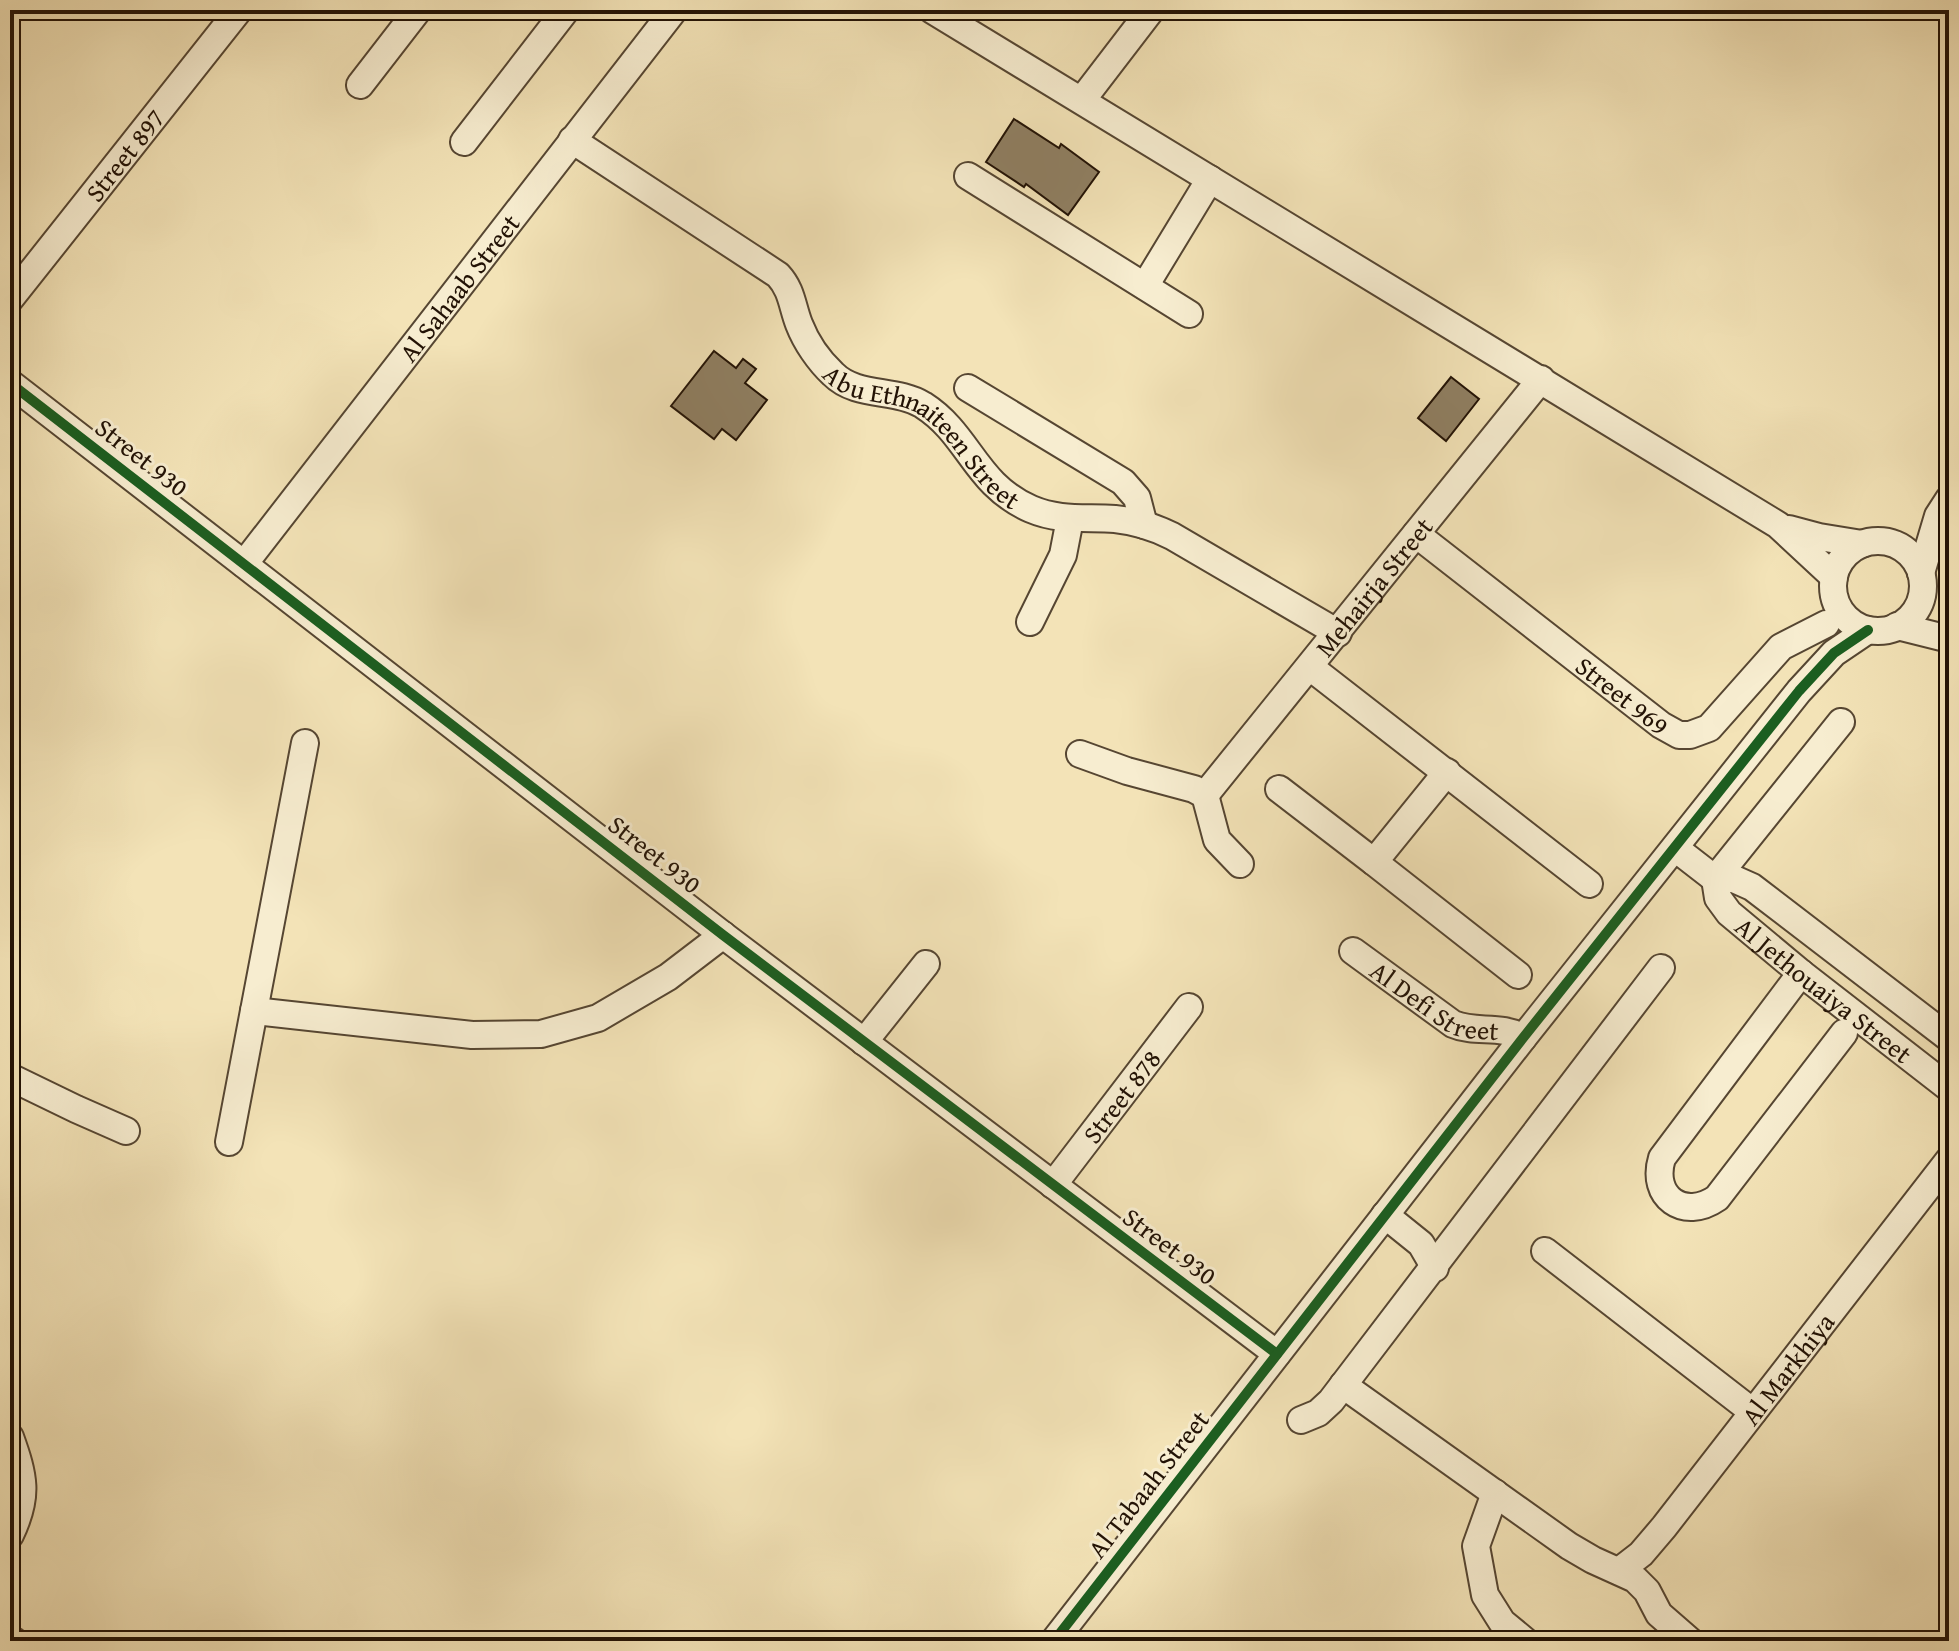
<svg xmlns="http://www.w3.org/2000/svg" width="1959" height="1651" font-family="'Gentium Book Plus',serif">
	<rect width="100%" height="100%" fill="#f3e3b7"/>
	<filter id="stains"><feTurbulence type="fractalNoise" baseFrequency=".0025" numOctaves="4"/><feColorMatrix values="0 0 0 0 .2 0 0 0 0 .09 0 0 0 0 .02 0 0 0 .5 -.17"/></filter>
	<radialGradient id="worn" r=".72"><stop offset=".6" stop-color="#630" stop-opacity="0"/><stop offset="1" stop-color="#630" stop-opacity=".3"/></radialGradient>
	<g fill="#8f7f62" stroke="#221205" stroke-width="2">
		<polygon points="1014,119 1059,148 1061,144 1099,172 1068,215 1026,184 1024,187 986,162"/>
		<polygon points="714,351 736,368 743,359 756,369 745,383 767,400 736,440 722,429 714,439 671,406"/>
		<polygon points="1451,377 1479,399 1446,441 1418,418"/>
	</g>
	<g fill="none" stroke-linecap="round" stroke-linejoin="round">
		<g stroke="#564632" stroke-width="30">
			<g id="minor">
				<polyline points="932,10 1778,525 1834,577"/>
				<polyline points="360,85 418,10"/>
				<polyline points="1082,100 1151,10"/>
				<path id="s1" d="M572 140 778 275C792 290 792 306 799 324 806 342 819 361 833 374 857 398 895 388 923 405 970 435 974 484 1031 509 1059 521 1085 517 1115 519 1135 521 1154 527 1172 536L1338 633"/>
				<polyline points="464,142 566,10"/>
				<polyline points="968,176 1189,314"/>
				<polyline points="1145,286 1210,179"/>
				<path id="s2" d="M10 299 239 10"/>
				<polyline points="10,383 723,935 1277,1354"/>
				<polyline points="968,388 1123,482 1137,498 1144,525"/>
				<polyline points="1789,529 1819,537 1862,544"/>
				<path id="s3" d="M1416 534 1661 725 1679 735H1690L1709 728 1781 647 1826 624"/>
				<circle cx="1878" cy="586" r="45"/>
				<path id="s4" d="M244 564 674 10"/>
				<polyline points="1921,573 1938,516 1949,499"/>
				<polyline points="1030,622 1063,555 1070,519"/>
				<polyline points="1897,626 1949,639"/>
				<polyline points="1310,667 1589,884"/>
				<polyline points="1080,754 1127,771 1194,789 1205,795 1217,840 1240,864"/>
				<polyline points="1447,772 1374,862 1518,975"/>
				<polyline points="1279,789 1374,862"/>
				<path id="s5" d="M1205 795 1541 379"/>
				<polyline points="1675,848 1715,879 1734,879 1752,887 1949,1038"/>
				<path id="s6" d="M1715 879 1718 898 1729 913 1801 973 1949 1088"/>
				<polyline points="1715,879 1841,722"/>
				<path id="s7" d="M1353 951 1453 1024C1476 1034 1501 1024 1523 1038"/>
				<path d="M1801 973 1662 1158C1650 1197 1684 1221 1717 1198L1844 1033"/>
				<polyline points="254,1011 472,1035 541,1034 598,1018 668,977 723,935"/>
				<polyline points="864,1042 926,964"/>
				<polyline points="10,1077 76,1109 126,1131"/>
				<polyline points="229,1142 305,743"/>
				<path id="s8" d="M1053 1185 1189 1007"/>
				<polyline points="1385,1215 1421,1244 1435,1268"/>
				<polyline points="1545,1251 1753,1412"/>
				<polyline points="1343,1385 1569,1546 1593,1560 1635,1579 1647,1591 1659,1614 1690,1641"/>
				<polyline points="1301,1420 1318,1413 1331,1401 1661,968"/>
				<path d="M10 1437C24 1476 29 1496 10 1535"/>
				<polyline points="1495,1493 1476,1546 1485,1595 1502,1622 1525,1641"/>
				<path id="s9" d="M1619 1571 1641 1554 1664 1527 1949 1160"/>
				<polyline points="10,1640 14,1641"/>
				<polyline points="1054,1641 1523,1038 1799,691 1834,653 1868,630"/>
			</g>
		</g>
		<use href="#minor" stroke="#f7edd0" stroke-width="26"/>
		<g stroke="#f7edd0" stroke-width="15">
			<g id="cycleway">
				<polyline points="10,383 723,935 1277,1354"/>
				<polyline points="1054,1641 1523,1038 1799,691 1834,653 1868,630"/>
			</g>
		</g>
		<use href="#cycleway" stroke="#1b5e20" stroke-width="10"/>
	</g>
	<g text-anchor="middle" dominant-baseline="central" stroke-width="6" stroke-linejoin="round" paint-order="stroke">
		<g font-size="26" fill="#221205" stroke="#f7edd0">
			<text stroke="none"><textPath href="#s2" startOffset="184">Street 897</textPath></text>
			<text stroke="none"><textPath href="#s4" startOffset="350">Al Sahaab Street</textPath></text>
			<text stroke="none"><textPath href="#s1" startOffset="474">Abu Ethnaiteen Street</textPath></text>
			<text transform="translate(142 457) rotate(38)">Street 930</text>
			<text stroke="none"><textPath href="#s5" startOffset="268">Mehairja Street</textPath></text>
			<text stroke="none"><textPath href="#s3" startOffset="262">Street 969</textPath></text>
			<text transform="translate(655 854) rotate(38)">Street 930</text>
			<text stroke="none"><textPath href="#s6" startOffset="160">Al Jethouaiya Street</textPath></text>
			<text stroke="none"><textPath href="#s7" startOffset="98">Al Defi Street</textPath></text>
			<text stroke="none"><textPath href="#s8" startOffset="112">Street 878</textPath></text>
			<text transform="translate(1170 1246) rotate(37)">Street 930</text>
			<text stroke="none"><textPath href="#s9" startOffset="264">Al Markhiya</textPath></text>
			<text transform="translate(1148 1484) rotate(-52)">Al Tabaah Street</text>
		</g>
	</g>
	<rect width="1959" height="1651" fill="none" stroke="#f3e3b7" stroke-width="40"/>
	<rect x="12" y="12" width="1935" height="1627" fill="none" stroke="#221205" stroke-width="4"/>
	<rect x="20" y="20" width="1919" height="1611" fill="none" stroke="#221205" stroke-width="2"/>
	<rect width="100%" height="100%" filter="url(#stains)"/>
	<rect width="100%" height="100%" fill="url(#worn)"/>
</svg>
